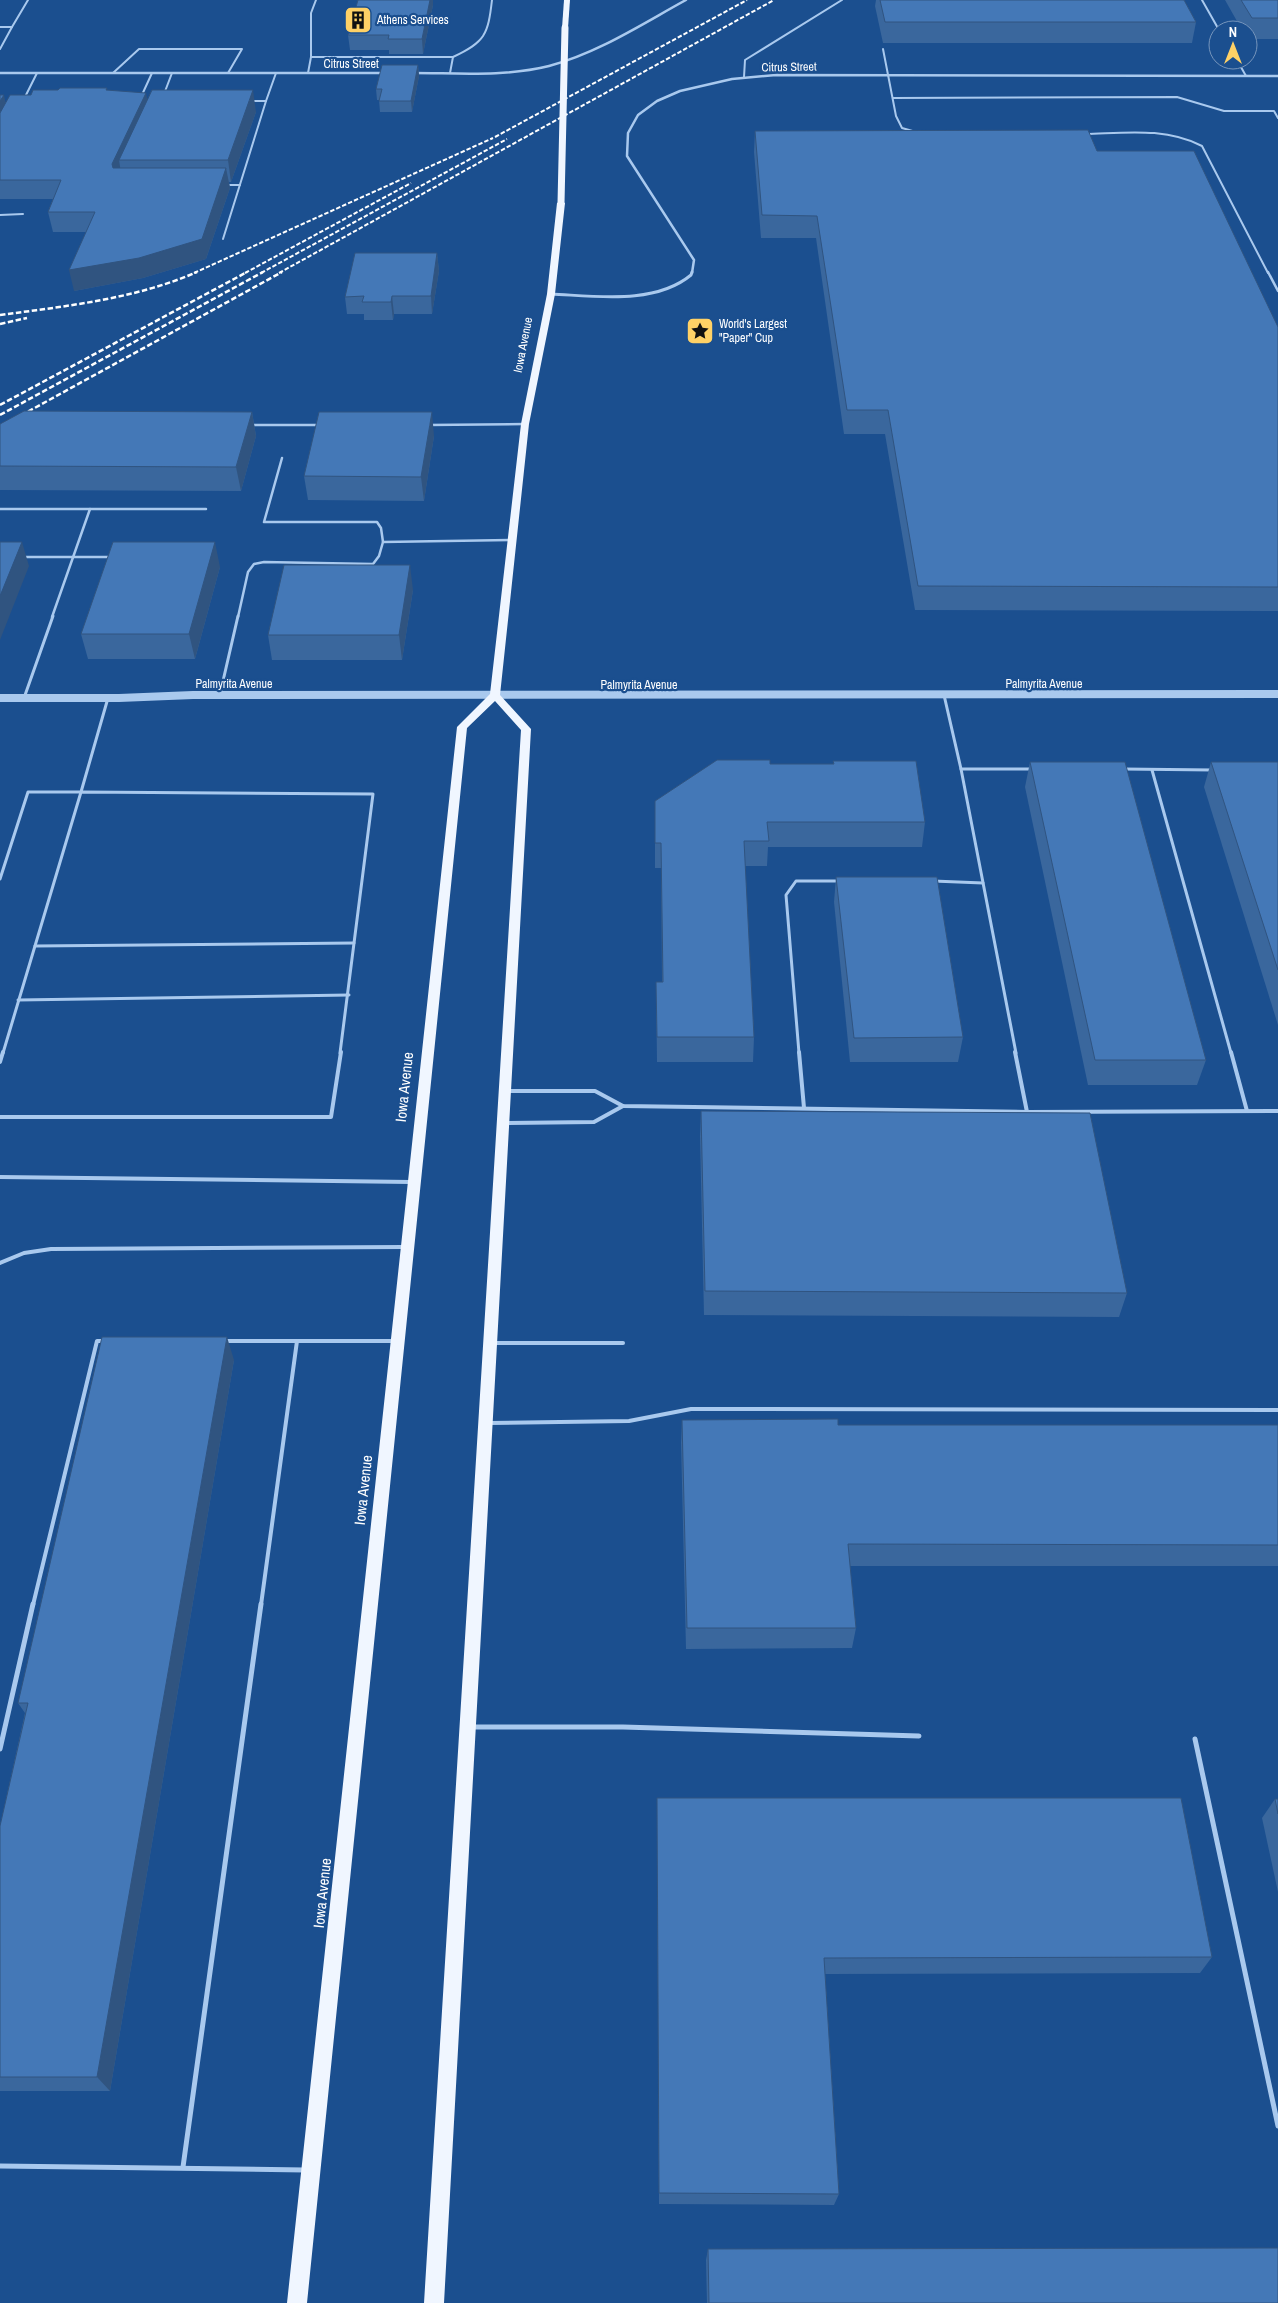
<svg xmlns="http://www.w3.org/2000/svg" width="1278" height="2303" font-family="'Archivo Narrow',sans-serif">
	<rect width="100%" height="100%" fill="#1b4f8f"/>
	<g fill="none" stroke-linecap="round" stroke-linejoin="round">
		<g stroke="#a9c9ee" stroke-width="2">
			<polyline points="1202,0 1219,30"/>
			<polyline points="0,27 12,27 0,49"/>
			<polyline points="12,27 28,0"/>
			<polyline points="883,49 896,116 902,128 916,132"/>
			<polyline points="311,57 311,13 316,0"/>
			<path d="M453 57C485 42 488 35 492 0"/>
			<polyline points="1237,60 1246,76"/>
			<polyline points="113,73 139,49 242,49 228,73"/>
			<polyline points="308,73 311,57 453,57 450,73"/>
			<polyline points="744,77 745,60 842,0"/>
			<polyline points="164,94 172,73"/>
			<polyline points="27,97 25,97 37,73"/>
			<polyline points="141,97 152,73"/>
			<polyline points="893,98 1177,97 1224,111 1274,111 1278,118"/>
			<polyline points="250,101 266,101 276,73"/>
			<path d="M1085 134C1125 133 1165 127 1202 146L1268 273"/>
			<polyline points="224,185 240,185"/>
			<polyline points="0,215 23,214"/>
			<polyline points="223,239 266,101"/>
		</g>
		<g stroke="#a9c9ee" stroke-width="2.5">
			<polyline points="1268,272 1278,291"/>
			<polyline points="250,425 321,425"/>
			<polyline points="428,425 525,424"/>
			<polyline points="282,458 264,522 377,522 381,528 383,542"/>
			<polyline points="0,509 90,509 52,617"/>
			<polyline points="90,509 206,509"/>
			<polyline points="22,557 113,557"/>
			<polyline points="238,617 248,572 254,564 264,562 373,564 379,556 383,542 512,540"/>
		</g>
		<g stroke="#a9c9ee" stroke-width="3">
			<polyline points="220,694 238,616"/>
			<polyline points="944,695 961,769 1033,769"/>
			<polyline points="24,698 53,616"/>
			<polyline points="961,769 1016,1053"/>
			<polyline points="1123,769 1213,770"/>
			<polyline points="1152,770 1231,1053"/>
			<polyline points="0,879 28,792 81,792 108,698"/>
			<polyline points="933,881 983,883"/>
			<polyline points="35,946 354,943"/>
			<polyline points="18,1000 349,995"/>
			<polyline points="3,1053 81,792 373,794 340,1053"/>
			<polyline points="799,1053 786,895 796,881 841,881"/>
		</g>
		<g stroke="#a9c9ee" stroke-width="4">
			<polyline points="799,1052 804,1108"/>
			<polyline points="1015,1052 1027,1112 1278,1111"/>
			<polyline points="1231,1052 1247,1111"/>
			<polyline points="0,1062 3,1052"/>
			<polyline points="508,1091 595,1091 623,1106 1027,1112"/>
			<polyline points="0,1117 331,1117 341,1052"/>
			<polyline points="505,1123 594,1122 623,1106"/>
			<polyline points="0,1177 411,1182"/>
			<polyline points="0,1263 24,1253 51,1249 404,1247"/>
			<polyline points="225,1341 396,1341"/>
			<polyline points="493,1343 623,1343"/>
			<polyline points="489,1423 629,1421 691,1409 1278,1410"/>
			<polyline points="33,1605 97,1341 106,1341"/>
			<polyline points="261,1605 297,1341"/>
		</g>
		<g stroke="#a9c9ee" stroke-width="5">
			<polyline points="472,1727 623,1727 919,1736"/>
			<polyline points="1195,1739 1278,2126"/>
			<polyline points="0,1749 33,1604"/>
			<polyline points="0,2166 305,2170"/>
			<polyline points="183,2167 261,1604"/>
		</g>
		<g stroke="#a9c9ee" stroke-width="2.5">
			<polyline points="0,73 387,73"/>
			<path d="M413 73C458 73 505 77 549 66 598 53 642 24 686 0"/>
			<polyline points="692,273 694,260 627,156 628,133 638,115 657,101 680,91 732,79 776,75 1278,76"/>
		</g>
		<path stroke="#a9c9ee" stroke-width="3" d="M551 294C596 296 655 305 691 275L692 272"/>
		<polyline stroke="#a9c9ee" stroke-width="8" points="0,698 119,698 193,695 1278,694"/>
		<g fill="#f0f6ff" fill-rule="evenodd">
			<polygon points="564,0 570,0 568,28 565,30 562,28"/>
			<polygon points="561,201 565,203 555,294 529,424 500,695 531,729 444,2303 424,2303 521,730 495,701 467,728 307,2303 287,2303 457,727 490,694 521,424 547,294 557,203"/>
		</g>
		<g stroke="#fff" stroke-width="2" stroke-dasharray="4.5 2" stroke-linecap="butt">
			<polyline points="495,137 747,0"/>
			<polyline points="194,273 493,138"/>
			<polyline points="245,273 411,183"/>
			<polyline points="261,273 507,139"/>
			<polyline points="279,273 774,0"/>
		</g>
		<g stroke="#fff" stroke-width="2.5" stroke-dasharray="5.5 2.5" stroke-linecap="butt">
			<path d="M0 315C67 306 135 299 197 272"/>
			<polyline points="0,324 27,318"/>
			<polyline points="0,405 247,272"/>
			<polyline points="0,415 263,272"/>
			<polyline points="0,427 282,272"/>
		</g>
		<polyline stroke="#f0f6ff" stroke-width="7" points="561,203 565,28"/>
	</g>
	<g fill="#3a679d">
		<polygon points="358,0 433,0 433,5 423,54 389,54 389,50 350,50 348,35"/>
		<polygon points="876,0 1184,0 1196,22 1192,43 883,43 875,6"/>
		<polygon points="1225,0 1278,0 1278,39 1248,39 1248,30 1242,30"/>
		<polygon points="418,65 419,76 412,112 380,112 379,100 377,100 376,89"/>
		<polygon points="108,90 147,100 256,112 231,182 229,182 230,188 206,259 143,278 74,291 86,232 53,232 48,212 53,199 0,199 0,95 6,103 31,95"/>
		<polygon points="755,131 1097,151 1278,327 1278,611 915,610 885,434 844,434 816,238 761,238 754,152"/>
		<polygon points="437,253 439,271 432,314 394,314 393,320 364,320 364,314 347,314 345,297"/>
		<polygon points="252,412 256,436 241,491 0,490 0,424"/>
		<polygon points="434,436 424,501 308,500 304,476"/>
		<polygon points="220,567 195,659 88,659 81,634"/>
		<polygon points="413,590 402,660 272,660 268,635"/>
		<polygon points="833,761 925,822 922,847 768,847 767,866 745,866 754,1037 753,1062 657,1062 656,982 662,982 661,868 655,868 655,801 770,764 833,764"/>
		<polygon points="1030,762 1206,1060 1197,1085 1088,1085 1025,787"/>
		<polygon points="1211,762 1278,762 1278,1025 1204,787"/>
		<polygon points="836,877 963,1037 958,1062 850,1062 834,902"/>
		<polygon points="701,1111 1127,1293 1119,1317 704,1315 700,1136"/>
		<polygon points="234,1360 110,2091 0,2091 0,1826 25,1713 18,1703"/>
		<polygon points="682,1420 838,1425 1278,1425 1278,1566 850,1566 856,1628 852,1648 686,1649 681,1442"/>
		<polygon points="657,1798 1212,1957 1200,1973 825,1974 839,2194 834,2205 659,2204"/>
		<polygon points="1275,1799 1278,1799 1278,1892 1262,1818"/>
		<polygon points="708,2249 1278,2303 707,2303 706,2260"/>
	</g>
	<g fill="#305480">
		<polygon points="430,0 433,0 433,5 423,54 422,39"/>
		<polygon points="418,65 419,76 412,112 411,101"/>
		<polygon points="253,90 256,112 231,182 228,160"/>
		<polygon points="146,93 150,112 119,160 121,173 116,184 112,164"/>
		<polygon points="4,95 8,114 0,129 0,101"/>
		<polygon points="226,168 230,188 206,259 143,278 74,291 69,270"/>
		<polygon points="437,253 439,271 432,314 431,296"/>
		<polygon points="392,296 394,314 393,320 391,302"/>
		<polygon points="252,412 256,436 241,491 236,467"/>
		<polygon points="432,412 434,436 424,501 421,477"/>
		<polygon points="22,542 29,566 0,640 0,596"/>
		<polygon points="215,542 220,567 195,659 189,634"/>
		<polygon points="410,565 413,590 402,660 399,635"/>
		<polygon points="227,1337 234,1360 110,2091 97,2077"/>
	</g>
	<g fill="#4478b7" stroke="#305480">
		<polygon points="358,0 430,0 422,39 388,39 389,35 348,35"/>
		<polygon points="880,0 1184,0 1196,22 885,22"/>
		<polygon points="1241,0 1278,0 1278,18 1252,18"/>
		<polygon points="382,65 418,65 411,101 379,101 382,89 376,89"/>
		<polygon points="60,88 107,88 106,90 146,93 112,164 113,168 226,168 202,239 139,258 69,270 95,212 48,212 61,180 0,180 0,113 10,95 31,95 33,90 58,90"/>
		<polygon points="152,90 253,90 228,160 119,160"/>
		<polygon points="0,95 4,95 0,101"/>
		<polygon points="1088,130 1097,151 1194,151 1278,327 1278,587 918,586 888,410 847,410 817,216 762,215 755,131"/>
		<polygon points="355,253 437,253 431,296 392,296 391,302 362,302 364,296 345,297"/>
		<polygon points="24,411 252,412 236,467 0,466 0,424"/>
		<polygon points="319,412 432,412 421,477 304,476"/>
		<polygon points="0,542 22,542 0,596"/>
		<polygon points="113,542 215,542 189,634 81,634"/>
		<polygon points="284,565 410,565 399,635 268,635"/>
		<polygon points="717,760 770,760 770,764 834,764 833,761 916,761 925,822 767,822 769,841 744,841 754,1037 657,1037 656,982 663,982 661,843 655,843 655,801"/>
		<polygon points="1030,762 1125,762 1206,1060 1095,1060"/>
		<polygon points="1211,762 1278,762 1278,970"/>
		<polygon points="836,877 937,877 963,1037 854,1038"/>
		<polygon points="701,1111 1090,1113 1127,1293 705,1291"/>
		<polygon points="102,1337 227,1337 97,2077 0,2077 0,1826 28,1703 18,1703"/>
		<polygon points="838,1419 838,1425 1278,1425 1278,1545 848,1544 856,1628 687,1628 682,1420"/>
		<polygon points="657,1798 1181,1798 1212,1957 824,1958 839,2194 659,2193"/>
		<polygon points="1275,1799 1278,1799 1278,1814"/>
		<polygon points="1278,2248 1278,2303 709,2303 708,2249"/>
	</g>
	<defs>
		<g id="building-square" transform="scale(1.4375)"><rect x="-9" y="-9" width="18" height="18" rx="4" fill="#ffd166" stroke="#1b4f8f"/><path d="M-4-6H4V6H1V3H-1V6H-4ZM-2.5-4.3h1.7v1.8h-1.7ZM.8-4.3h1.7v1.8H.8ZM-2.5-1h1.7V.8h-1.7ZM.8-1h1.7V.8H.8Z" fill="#111"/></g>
		<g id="sight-square" transform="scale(1.4375)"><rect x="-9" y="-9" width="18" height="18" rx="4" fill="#ffd166" stroke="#1b4f8f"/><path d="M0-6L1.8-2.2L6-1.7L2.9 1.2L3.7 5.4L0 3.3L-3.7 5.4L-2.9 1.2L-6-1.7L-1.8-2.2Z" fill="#111"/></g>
	</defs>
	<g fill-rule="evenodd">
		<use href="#building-square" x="358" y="20"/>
		<use href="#sight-square" x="700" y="331"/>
	</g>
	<g text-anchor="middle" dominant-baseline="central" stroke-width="4.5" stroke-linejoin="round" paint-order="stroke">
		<g font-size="12" fill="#fff" stroke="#1b4f8f" text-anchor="start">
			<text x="377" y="20">Athens Services</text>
			<text x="719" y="324">World's Largest<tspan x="719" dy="14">"Paper" Cup</tspan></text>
		</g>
		<g font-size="12" fill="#fff" stroke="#1b4f8f">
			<text x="351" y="64">Citrus Street</text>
			<text transform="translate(789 67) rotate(-1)">Citrus Street</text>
			<text transform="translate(523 345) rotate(-79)">Iowa Avenue</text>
			<text x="234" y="684">Palmyrita Avenue</text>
			<text x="1044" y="684">Palmyrita Avenue</text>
			<text x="639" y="685">Palmyrita Avenue</text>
		</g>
		<g font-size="15" fill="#fff" stroke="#1b4f8f">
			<text transform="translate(404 1087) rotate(-84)">Iowa Avenue</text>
			<text transform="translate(363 1490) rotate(-84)">Iowa Avenue</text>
			<text transform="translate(322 1893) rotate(-84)">Iowa Avenue</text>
		</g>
	</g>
	<g transform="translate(1233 45)"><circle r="24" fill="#1b4f8f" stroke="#7695bc"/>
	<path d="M0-4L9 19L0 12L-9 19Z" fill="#ffd166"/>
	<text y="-8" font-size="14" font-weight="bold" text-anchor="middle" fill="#ffffff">N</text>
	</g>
</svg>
